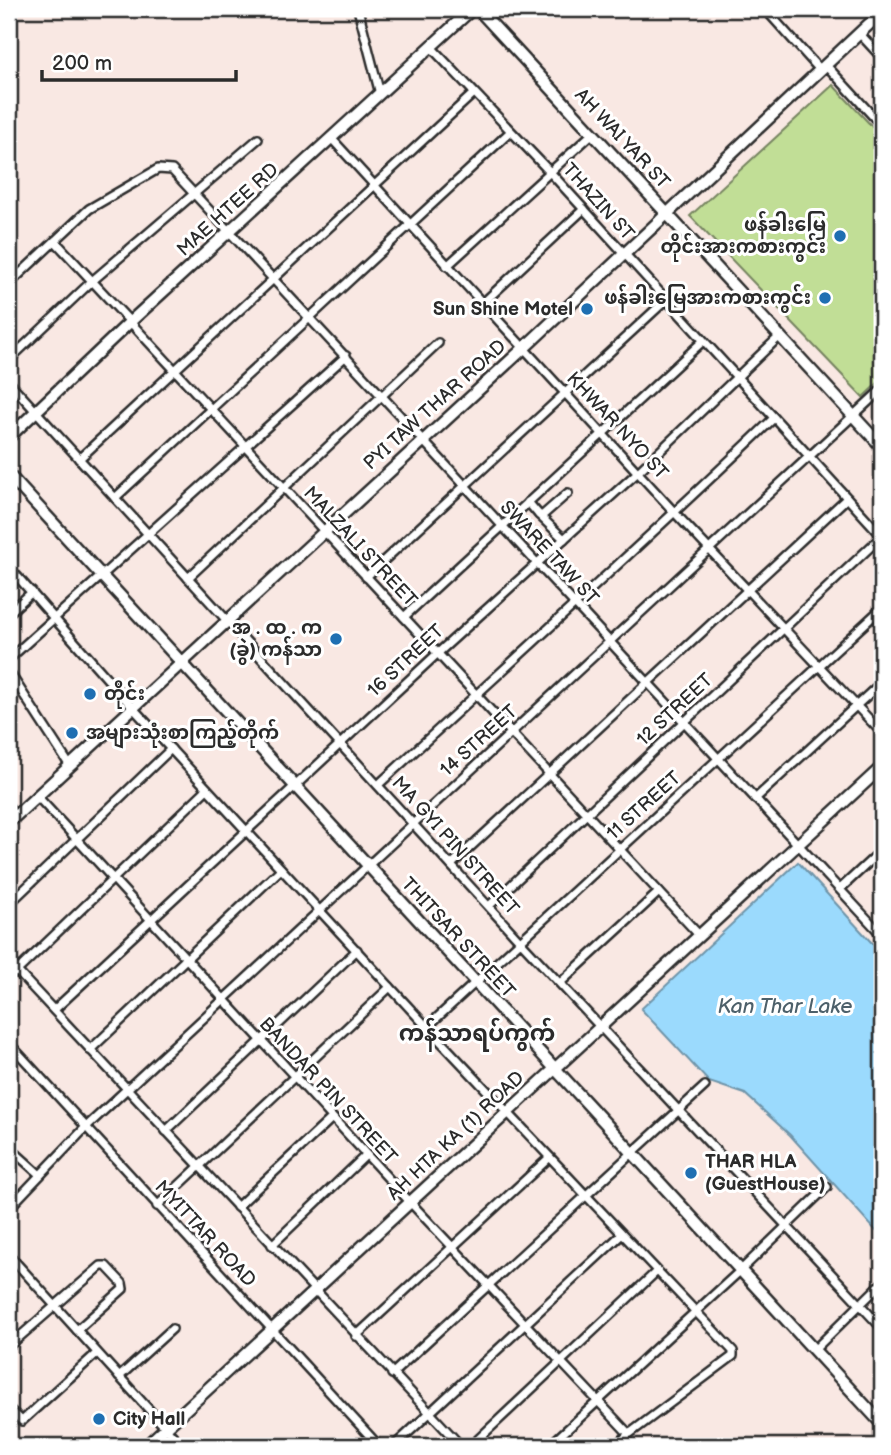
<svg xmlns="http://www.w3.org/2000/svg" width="891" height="1455" font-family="'Balsamiq Sans','Noto Sans Myanmar',sans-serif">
	<rect width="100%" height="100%" fill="#f9e8e3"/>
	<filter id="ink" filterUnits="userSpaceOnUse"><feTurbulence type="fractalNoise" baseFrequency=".0143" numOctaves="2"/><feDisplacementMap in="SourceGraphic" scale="14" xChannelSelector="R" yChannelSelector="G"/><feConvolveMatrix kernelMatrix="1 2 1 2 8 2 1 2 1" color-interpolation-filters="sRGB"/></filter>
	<g filter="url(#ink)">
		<polygon fill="#c1de96" stroke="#768460" stroke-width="2" points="833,85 882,137 882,379 863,397 690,216"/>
		<polygon fill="#9bdafd" stroke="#6e94a9" stroke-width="2" points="798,862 882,954 882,1233 876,1231 790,1135 745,1094 709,1082 641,1009"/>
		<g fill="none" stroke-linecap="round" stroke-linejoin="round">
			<g stroke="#2b2b2b" stroke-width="12">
				<g id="street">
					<polyline points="358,9 380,94"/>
					<polyline points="765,9 820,70"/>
					<polyline points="859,33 882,58"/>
					<polyline points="431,47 550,172 882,536"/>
					<polyline points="825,64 882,126"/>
					<polyline points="332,139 675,513 882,733"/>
					<polyline points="55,241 700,936"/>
					<polyline points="447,266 593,133"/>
					<polyline points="9,284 89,209 158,169 172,170 882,935"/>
					<polyline points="482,304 584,209"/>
					<polyline points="9,360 91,282 258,139"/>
					<polyline points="9,382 520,941 882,1328"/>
					<polyline points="79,459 473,94"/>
					<polyline points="115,498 510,132"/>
					<polyline points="528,502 539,515 543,515 568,493"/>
					<polyline points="539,515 564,539"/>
					<polyline points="9,567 133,708 427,1027 733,1351 733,1356 629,1434 616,1446"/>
					<polyline points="366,577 665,301"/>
					<polyline points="188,578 438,343"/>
					<polyline points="9,613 32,592"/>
					<polyline points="404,617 703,341"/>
					<polyline points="9,659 346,356"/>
					<polyline points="9,672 70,766"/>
					<path d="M378 785C510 663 644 543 774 418"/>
					<polyline points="37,796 410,1202 629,1434"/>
					<polyline points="755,799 882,682"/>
					<polyline points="9,807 14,817"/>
					<polyline points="451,865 847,498"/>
					<polyline points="840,889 882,850"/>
					<polyline points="9,904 171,749"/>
					<polyline points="489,906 882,536"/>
					<polyline points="9,955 17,971 461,1446"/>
					<polyline points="9,976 17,971 207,789"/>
					<polyline points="560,983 659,892"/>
					<polyline points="54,1010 438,653 638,472 780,336"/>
					<polyline points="427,1027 882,608"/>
					<polyline points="9,1043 379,1446"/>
					<polyline points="90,1050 281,869"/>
					<polyline points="166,1131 357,950"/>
					<polyline points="9,1147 40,1175"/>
					<polyline points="157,1206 390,987"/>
					<polyline points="237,1207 332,1118"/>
					<polyline points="9,1208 86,1127 882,389"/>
					<polyline points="272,1245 366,1155"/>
					<polyline points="9,1255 182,1446"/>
					<polyline points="356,1336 549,1158"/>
					<polyline points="9,1346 101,1266 106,1266 122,1283 123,1289 77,1330"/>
					<polyline points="814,1350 882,1283"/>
					<polyline points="392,1374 705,1086"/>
					<polyline points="119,1377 172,1329"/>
					<polyline points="9,1409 22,1421 97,1353"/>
					<polyline points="394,1446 621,1235"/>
					<polyline points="471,1446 656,1272"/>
					<polyline points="549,1446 741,1270 827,1187"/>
				</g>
			</g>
			<g stroke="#2b2b2b" stroke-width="15">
				<g id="secondary">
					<polyline points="478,9 882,447"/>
					<polyline points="9,437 130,322 472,9"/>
					<polyline points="9,475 882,1424"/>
					<polyline points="9,822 524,348 882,12"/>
					<polyline points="146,1446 882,767"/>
				</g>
			</g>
			<use href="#street" stroke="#fff" stroke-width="7"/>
			<use href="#secondary" stroke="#fff" stroke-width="10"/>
		</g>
	</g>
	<g fill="#1f6fb2" stroke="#fff" stroke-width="2.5">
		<circle cx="840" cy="236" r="7"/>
		<circle cx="825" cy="298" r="7"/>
		<circle cx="587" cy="309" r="7"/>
		<circle cx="336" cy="639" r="7"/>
		<circle cx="90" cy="694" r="7"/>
		<circle cx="72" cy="733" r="7"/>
		<circle cx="691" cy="1173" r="7"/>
		<circle cx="99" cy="1419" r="7"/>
	</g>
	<g text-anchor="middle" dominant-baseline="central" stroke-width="6" stroke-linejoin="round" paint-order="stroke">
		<g font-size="19" fill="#2b2b2b" stroke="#fff">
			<text transform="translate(622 139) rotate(47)">AH WAI YAR ST</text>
			<text transform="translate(598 202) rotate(48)">THAZIN ST</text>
			<text transform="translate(228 210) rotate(-42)">MAE HTEE RD</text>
			<text transform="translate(435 405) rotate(-42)">PYI TAW THAR ROAD</text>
			<text transform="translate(617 426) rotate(47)">KHWAR NYO ST</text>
			<text transform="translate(360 547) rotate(47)">MALZALI STREET</text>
			<text transform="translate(549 553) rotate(47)">SWARE TAW ST</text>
			<text transform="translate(406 661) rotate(-43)">16 STREET</text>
			<text transform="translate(675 710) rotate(-43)">12 STREET</text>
			<text transform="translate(479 741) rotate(-42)">14 STREET</text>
			<text transform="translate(644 806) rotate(-42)">11 STREET</text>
			<text transform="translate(455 846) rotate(48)">MA GYI PIN STREET</text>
			<text transform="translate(458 938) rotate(47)">THITSAR STREET</text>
			<text transform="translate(328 1091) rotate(47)">BANDAR PIN STREET</text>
			<text transform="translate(456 1136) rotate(-43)">AH HTA KA (1) ROAD</text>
			<text transform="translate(205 1234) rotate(47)">MYITTAR ROAD</text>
		</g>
		<g font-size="19" font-weight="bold" fill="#2b2b2b" stroke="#fff" text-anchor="end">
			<text x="826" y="225">ဖန်ခါးမြေ<tspan x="826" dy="22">တိုင်းအားကစားကွင်း</tspan></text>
			<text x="811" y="298">ဖန်ခါးမြေအားကစားကွင်း</text>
			<text x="573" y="309">Sun Shine Motel</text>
			<text x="322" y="628">အ . ထ . က<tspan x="322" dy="22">(ခွဲ) ကန်သာ</tspan></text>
			<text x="104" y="694" text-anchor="start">တိုင်း</text>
			<text x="86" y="733" text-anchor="start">အများသုံးစာကြည့်တိုက်</text>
			<text x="705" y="1162" text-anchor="start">THAR HLA<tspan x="705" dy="22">(GuestHouse)</tspan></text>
			<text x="113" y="1419" text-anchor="start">City Hall</text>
		</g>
		<g font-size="21" font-style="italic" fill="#4d606a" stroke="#fff">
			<text x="785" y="1006">Kan Thar Lake</text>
		</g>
		<g font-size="23" font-weight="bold" fill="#2b2b2b" stroke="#fff">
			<text x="477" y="1034">ကန်သာရပ်ကွက်</text>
		</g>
	</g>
	<rect width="891" height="1455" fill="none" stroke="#fff" stroke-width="35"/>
	<rect x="18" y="18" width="856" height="1420" fill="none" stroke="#2b2b2b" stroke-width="2.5" filter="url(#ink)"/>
	<path d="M42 70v10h194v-10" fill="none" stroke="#2b2b2b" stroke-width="3.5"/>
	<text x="52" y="70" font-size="21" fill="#2b2b2b" stroke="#ffffff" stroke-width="5" paint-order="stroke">200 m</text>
</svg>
